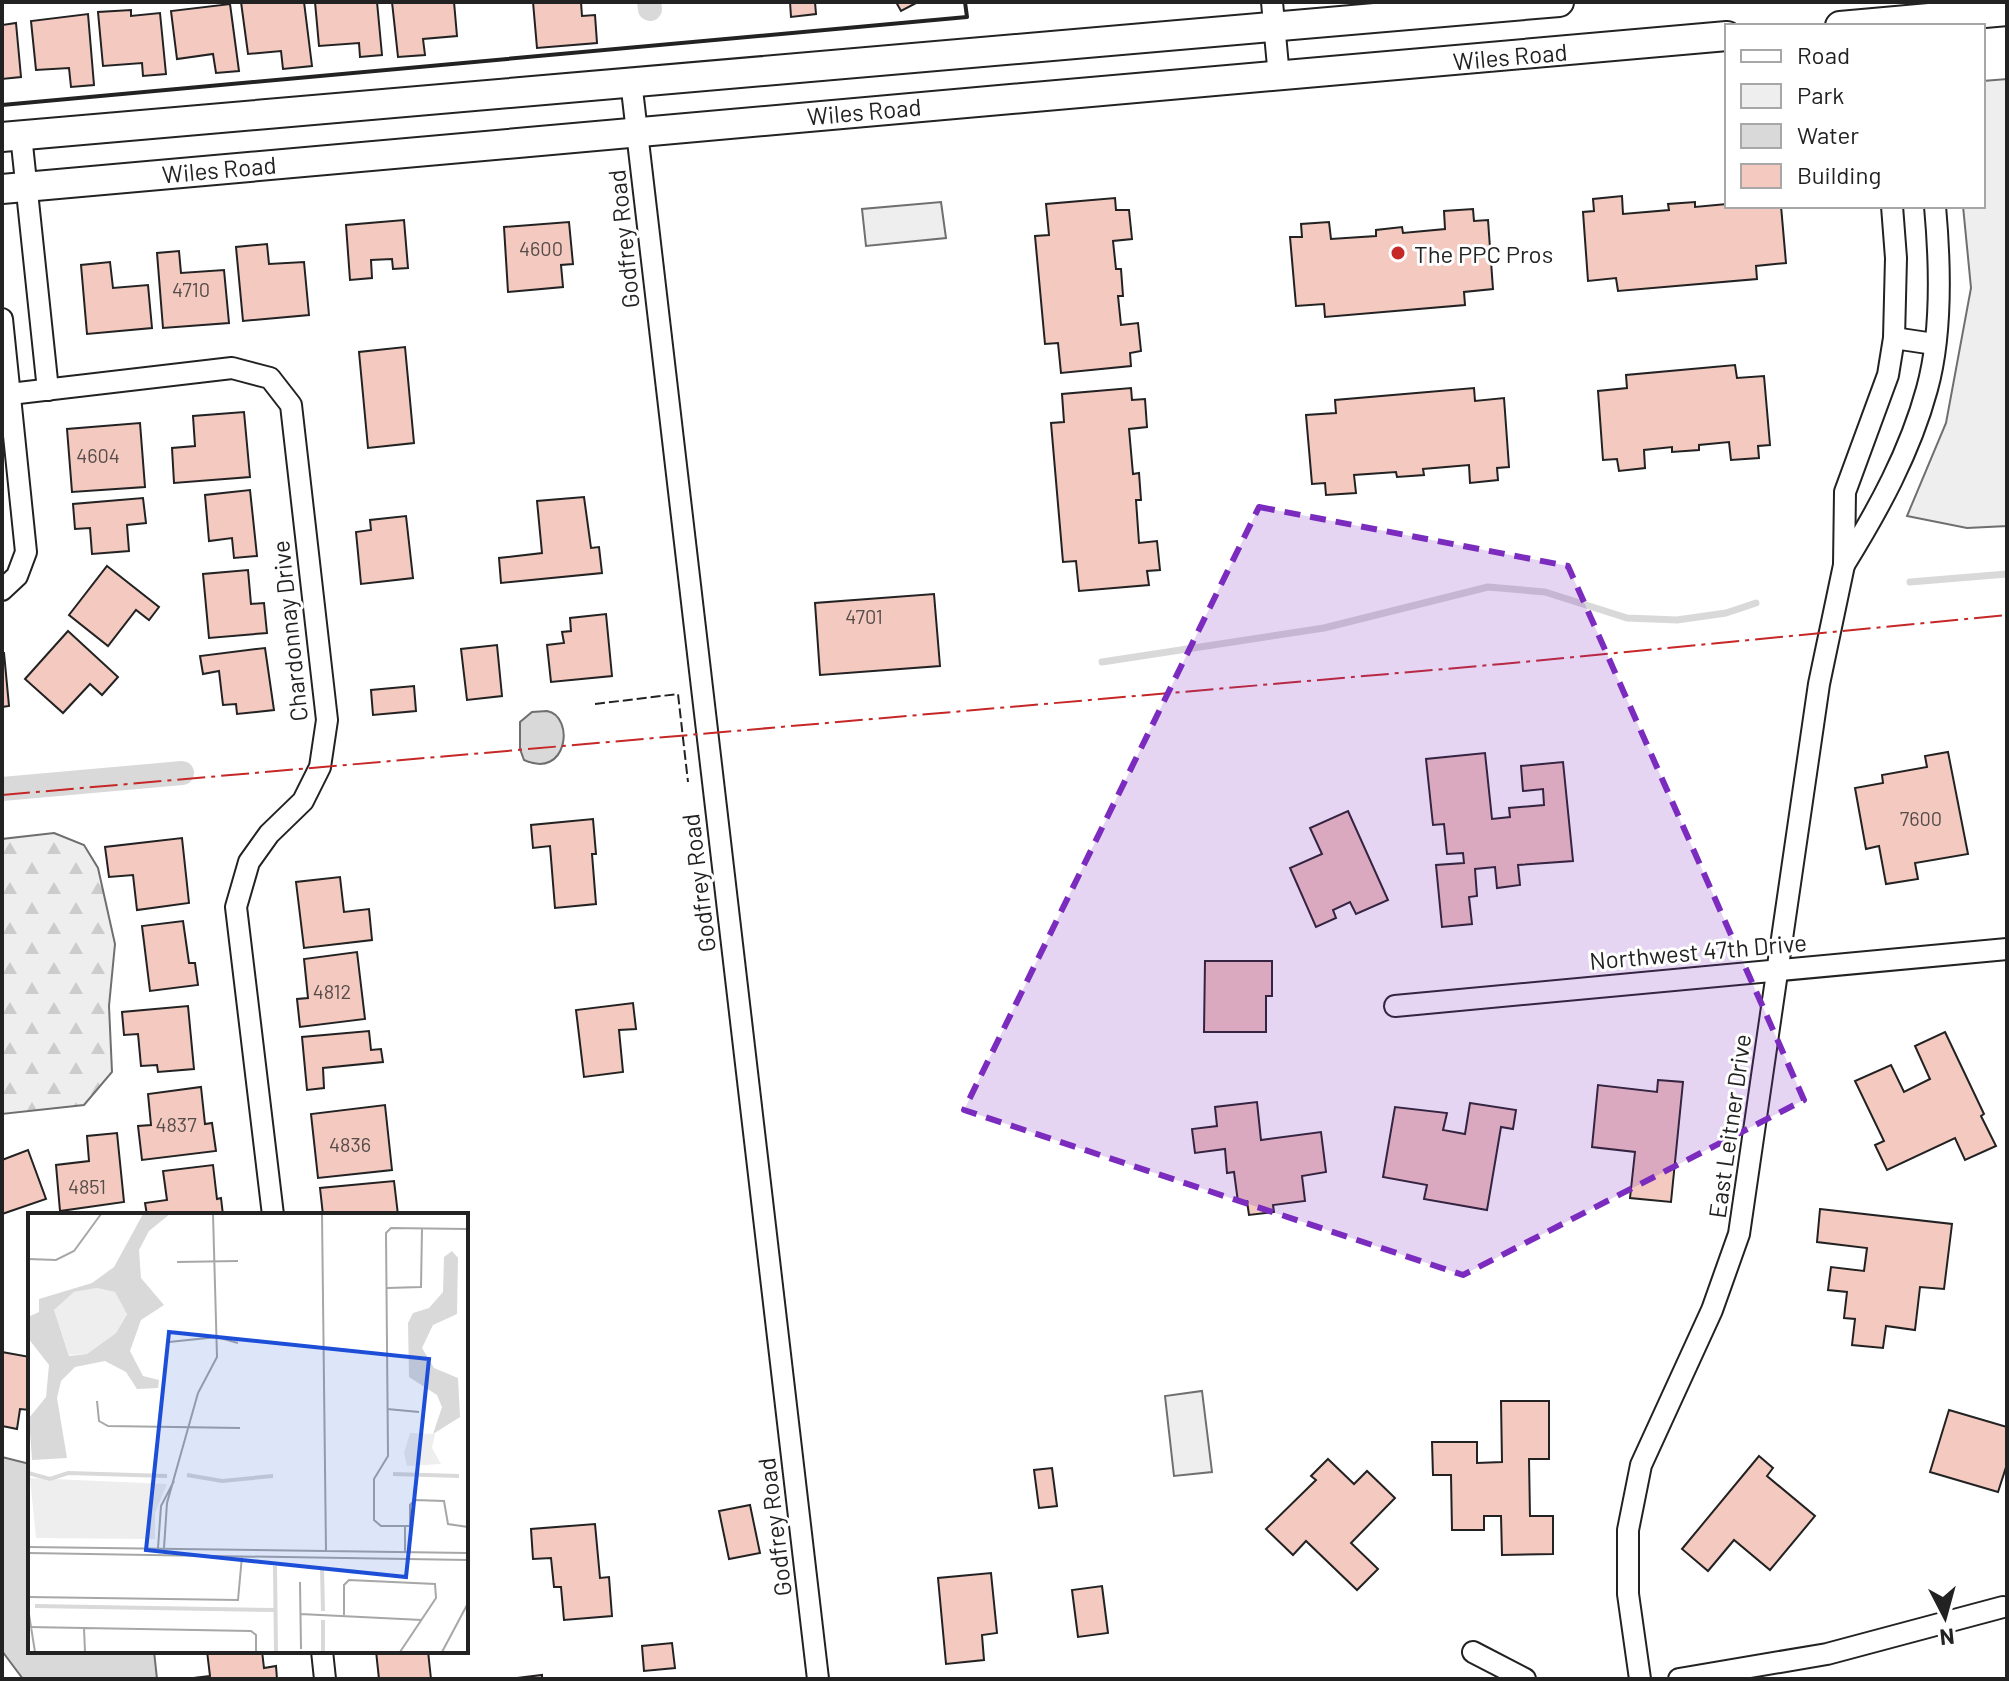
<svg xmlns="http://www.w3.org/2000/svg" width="2009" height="1681" font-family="Barlow,sans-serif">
	<defs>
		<pattern id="forest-firs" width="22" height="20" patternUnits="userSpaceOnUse" patternTransform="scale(2)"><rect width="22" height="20" fill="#eee"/><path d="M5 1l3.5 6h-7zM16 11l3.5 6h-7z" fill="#ccc"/></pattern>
	</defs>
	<rect width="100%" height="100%" fill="#fff"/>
	<g fill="#eee" stroke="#6f6f6f" stroke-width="2">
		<polygon points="2007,79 2007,526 1967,528 1907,516 1946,423 1971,288 1963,206 1983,206 1983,81"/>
		<polygon points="941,202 946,238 866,246 862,209"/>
		<polygon points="1202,1391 1212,1472 1174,1476 1165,1396"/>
	</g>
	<polygon fill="url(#forest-firs)" stroke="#6f6f6f" stroke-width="2" points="54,833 84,845 98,868 115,944 109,1006 112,1072 84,1105 2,1114 2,839"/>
	<g fill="#d9d9d9" stroke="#6f6f6f" stroke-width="2">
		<path d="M547 711C575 716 568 780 524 760L520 749V722L532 712Z"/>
		<polygon points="2,1457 30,1464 30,1651 154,1651 157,1679 23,1679 2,1651"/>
	</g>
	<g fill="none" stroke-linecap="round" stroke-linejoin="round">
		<g stroke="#d9d9d9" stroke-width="7">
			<polyline points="1910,582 2007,574"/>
			<polyline points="1102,662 1324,628 1488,587 1545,592 1627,618 1677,620 1726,613 1756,603"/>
		</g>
		<g stroke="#d9d9d9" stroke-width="24">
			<polyline points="649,2 650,9"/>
			<polyline points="2,789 182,773"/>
		</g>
	</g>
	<g fill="#f3c9c0" stroke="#222" stroke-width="2">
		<polygon points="241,2 304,2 312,66 283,69 281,51 248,54"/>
		<polygon points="315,2 377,2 382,55 360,57 359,43 319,46"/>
		<polygon points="392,2 454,2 457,36 423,39 425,55 398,57"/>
		<polygon points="533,2 581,2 582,16 595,15 597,43 537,48"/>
		<polygon points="790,2 815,2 816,14 791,17"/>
		<polygon points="896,2 918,2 901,11"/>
		<polygon points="230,4 239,71 216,73 213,54 177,59 171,11"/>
		<polygon points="131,10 131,16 160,13 166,74 143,76 142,63 103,66 98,12"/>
		<polygon points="88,14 94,85 71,87 69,68 36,70 31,21"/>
		<polygon points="16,23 21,77 2,79 2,25"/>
		<polygon points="1622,196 1623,214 1669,210 1668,204 1695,202 1695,207 1727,204 1781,206 1786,263 1756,266 1757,279 1618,291 1616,278 1588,281 1583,212 1594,211 1593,199"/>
		<polygon points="1115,198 1116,210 1129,210 1132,239 1113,241 1116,269 1121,269 1123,296 1118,296 1121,325 1138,323 1141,351 1130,353 1131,366 1061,373 1058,343 1045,344 1035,236 1049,235 1046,204"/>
		<polygon points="1473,209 1474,221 1488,220 1493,289 1464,292 1465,305 1325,317 1324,304 1296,306 1290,237 1302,237 1301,224 1329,222 1331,239 1376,236 1376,230 1402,227 1403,233 1445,229 1444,211"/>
		<polygon points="404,220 408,268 393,269 392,259 371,260 372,278 350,280 346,225"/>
		<polygon points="569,222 573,264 561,265 563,287 508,292 504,227"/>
		<polygon points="267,244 269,264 304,262 309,315 243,321 236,247"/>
		<polygon points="179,251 181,273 224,270 229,323 163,328 157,253"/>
		<polygon points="110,262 113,288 148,285 152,328 87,334 81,265"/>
		<polygon points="405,347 414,443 368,448 359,352"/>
		<polygon points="1735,365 1737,378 1764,376 1770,445 1758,446 1759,458 1731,460 1729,442 1699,445 1699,450 1672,452 1672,447 1644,450 1645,468 1619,471 1617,459 1603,460 1598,391 1627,388 1626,375"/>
		<polygon points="1131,388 1132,400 1145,399 1147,427 1129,429 1133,474 1139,473 1141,500 1136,500 1139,543 1157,541 1160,570 1147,571 1149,585 1079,591 1076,561 1063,562 1051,423 1064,422 1062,394"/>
		<polygon points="1474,388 1475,401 1504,398 1509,467 1497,468 1498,480 1470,483 1469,465 1423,469 1424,475 1397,477 1396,472 1354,475 1356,493 1326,495 1325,483 1312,484 1306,415 1336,413 1335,400"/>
		<polygon points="244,412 250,477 174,483 172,448 195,446 193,416"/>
		<polygon points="140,423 145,487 72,492 67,429"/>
		<polygon points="250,490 257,556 234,558 232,538 209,541 205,495"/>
		<polygon points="584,497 591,548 599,547 602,573 501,583 499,558 542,553 537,501"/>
		<polygon points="143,498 146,523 127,525 129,551 92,554 90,528 75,529 73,504"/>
		<polygon points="406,516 413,578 361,584 356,532 371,530 370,520"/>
		<polygon points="107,566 159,607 149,620 136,610 108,646 69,615"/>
		<polygon points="248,570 251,604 264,603 267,633 209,638 203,574"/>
		<polygon points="934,594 940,666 820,675 815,603"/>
		<polygon points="606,614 612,676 551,682 547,645 564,643 562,632 571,631 570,618"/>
		<polygon points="68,631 118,677 102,695 90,684 63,713 25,679"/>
		<polygon points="497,645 502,696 467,700 461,649"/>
		<polygon points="265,648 274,710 237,714 236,704 223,705 219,671 203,674 200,656"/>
		<polygon points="2,653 4,653 9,706 2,707"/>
		<polygon points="414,686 416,711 373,715 371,690"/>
		<polygon points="1948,752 1968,854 1915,863 1918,879 1886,884 1879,846 1866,849 1855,788 1883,783 1882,775 1927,767 1925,756"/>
		<polygon points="1485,753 1492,819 1510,817 1509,808 1544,805 1543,789 1523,791 1521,766 1563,762 1573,861 1518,865 1520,885 1497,888 1495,867 1475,869 1477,896 1469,897 1472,924 1442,927 1436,865 1464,863 1463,853 1447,854 1444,824 1433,825 1426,759"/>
		<polygon points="1348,811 1388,900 1356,914 1350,902 1333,910 1336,918 1316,927 1290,868 1322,854 1310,828"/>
		<polygon points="593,819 596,854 592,854 596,904 555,908 550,846 533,848 531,825"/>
		<polygon points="182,838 189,903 137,910 133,875 109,877 105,847"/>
		<polygon points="340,877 344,912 369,909 372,940 304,948 296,882"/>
		<polygon points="183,921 189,963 195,963 198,985 150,991 142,926"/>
		<polygon points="357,952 365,1019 300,1027 297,999 308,998 304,959"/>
		<polygon points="1205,961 1272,961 1272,996 1266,996 1266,1032 1204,1032"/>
		<polygon points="633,1003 636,1029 619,1030 623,1072 584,1077 576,1010"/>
		<polygon points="188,1006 194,1069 158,1072 157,1065 141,1066 138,1034 124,1035 122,1012"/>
		<polygon points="369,1031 371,1050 381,1049 383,1062 323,1068 324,1088 307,1090 302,1037"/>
		<polygon points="1945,1032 1984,1114 1981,1116 1996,1146 1965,1160 1955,1138 1887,1170 1875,1145 1884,1141 1855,1081 1891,1065 1904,1092 1930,1079 1915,1046"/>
		<polygon points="1658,1080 1683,1082 1671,1202 1630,1198 1635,1152 1592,1147 1598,1085 1657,1092"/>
		<polygon points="201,1087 205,1124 212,1123 216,1151 142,1160 138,1126 151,1125 148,1094"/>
		<polygon points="1257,1102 1261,1140 1321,1132 1326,1172 1302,1176 1305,1201 1273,1205 1274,1212 1249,1215 1247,1201 1238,1202 1234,1172 1227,1173 1225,1149 1195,1153 1192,1129 1217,1126 1215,1107"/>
		<polygon points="1470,1103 1516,1110 1513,1129 1501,1127 1487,1210 1424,1199 1427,1185 1383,1177 1395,1107 1447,1113 1443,1130 1465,1134"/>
		<polygon points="385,1105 392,1170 318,1178 311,1114"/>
		<polygon points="117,1133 124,1202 60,1211 56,1165 89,1161 87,1136"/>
		<polygon points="28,1150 46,1199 2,1214 2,1160"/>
		<polygon points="213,1165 217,1199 221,1198 223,1215 147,1215 145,1203 167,1200 163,1171"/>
		<polygon points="394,1181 398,1215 323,1215 320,1188"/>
		<polygon points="1820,1209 1952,1224 1944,1289 1920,1287 1915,1330 1886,1326 1883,1348 1852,1345 1855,1319 1844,1318 1847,1292 1828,1290 1831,1267 1864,1271 1867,1248 1817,1242"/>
		<polygon points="2,1352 30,1357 30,1410 20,1409 17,1429 2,1426"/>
		<polygon points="1501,1401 1549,1401 1549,1459 1529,1459 1530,1516 1553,1516 1553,1554 1502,1555 1501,1516 1484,1516 1484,1530 1452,1530 1451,1475 1433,1475 1432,1442 1477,1442 1477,1463 1502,1462"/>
		<polygon points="1949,1410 2007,1427 2007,1464 1998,1492 1930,1472"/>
		<polygon points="1759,1456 1773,1468 1767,1476 1815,1516 1770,1570 1734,1540 1708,1571 1682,1549"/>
		<polygon points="1328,1459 1354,1484 1367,1471 1395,1498 1351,1543 1378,1569 1357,1590 1306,1541 1293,1555 1266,1529 1316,1480 1311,1476"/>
		<polygon points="1052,1468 1057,1506 1039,1508 1034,1470"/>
		<polygon points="750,1505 760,1553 729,1559 719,1511"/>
		<polygon points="595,1524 600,1578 609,1577 612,1616 564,1620 561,1587 554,1587 551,1558 533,1559 531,1529"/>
		<polygon points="991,1573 997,1633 982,1635 984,1660 946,1664 938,1578"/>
		<polygon points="1102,1586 1108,1633 1078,1637 1072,1590"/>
		<polygon points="672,1643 675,1668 644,1671 642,1646"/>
		<polygon points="207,1651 262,1651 264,1668 276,1666 277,1679 185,1679 210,1676"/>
		<polygon points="376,1651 428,1651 431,1679 379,1679"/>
		<polygon points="542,1675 542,1679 509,1679"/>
	</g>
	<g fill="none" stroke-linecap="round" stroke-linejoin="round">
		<g stroke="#222" stroke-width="24">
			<g id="street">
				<polyline points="1272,2 1279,77"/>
				<polyline points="631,81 818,1679"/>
				<polyline points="21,135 48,390"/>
				<polyline points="2,319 26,552 17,576 2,590"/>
				<polyline points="1894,338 1934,344"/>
				<polyline points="10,394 232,368 270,378 291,405 327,720 320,767 303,801 269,834 249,862 236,907 273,1215"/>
				<path d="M1844 565C1878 510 1910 452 1927 389 1942 335 1940 261 1935 206"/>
				<polyline points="1395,1006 2007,949"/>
				<polyline points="322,1651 325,1679"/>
				<polyline points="1473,1652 1525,1679"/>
				<polyline points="1640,1679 1628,1594 1628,1530 1641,1465 1712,1310 1739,1234 1819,684 1844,565 1845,492 1888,375 1894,338 1896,258 1892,206"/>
				<polyline points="1679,1679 1827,1654 2003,1607"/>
			</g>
		</g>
		<g stroke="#222" stroke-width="32">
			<g id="secondary">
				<polyline points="1840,26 2007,11"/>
				<polyline points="2,137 1559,2"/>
				<path d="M2 189C577 135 1152 88 1727 36"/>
			</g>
		</g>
		<use href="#street" stroke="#fff" stroke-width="20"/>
		<use href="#secondary" stroke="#fff" stroke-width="28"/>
		<polyline stroke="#222" stroke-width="2" stroke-dasharray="10 4" stroke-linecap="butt" points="595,704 678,694 688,782"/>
		<polyline stroke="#222" stroke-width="4" points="2,105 967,17 965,2"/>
		<polyline stroke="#c62828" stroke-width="2" stroke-dasharray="28 6 4 6" stroke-linecap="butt" points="2,795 1502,664 2007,615"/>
	</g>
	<path fill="#7b2cbf" fill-opacity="0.2" stroke="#7b2cbf" stroke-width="6" stroke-dasharray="16 10" stroke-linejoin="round" d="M1259 507 1568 566 1804 1100 1463 1275 964 1110Z"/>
	<circle fill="#c62828" stroke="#fff" stroke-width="3" cx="1398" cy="253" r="8"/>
	<g text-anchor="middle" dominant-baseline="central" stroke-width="6" stroke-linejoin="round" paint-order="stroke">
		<g font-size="20" fill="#564c4a">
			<text x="541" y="248">4600</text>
			<text x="191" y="289">4710</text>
			<text x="98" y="455">4604</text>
			<text x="864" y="616">4701</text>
			<text x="1921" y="818">7600</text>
			<text x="332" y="991">4812</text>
			<text x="176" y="1124">4837</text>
			<text x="350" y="1144">4836</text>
			<text x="87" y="1186">4851</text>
		</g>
		<g font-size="24" fill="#222" stroke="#fff">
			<text transform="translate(1510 56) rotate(-5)">Wiles Road</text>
			<text transform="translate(864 111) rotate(-5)">Wiles Road</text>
			<text transform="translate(219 169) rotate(-5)">Wiles Road</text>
			<text transform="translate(623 239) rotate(-96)">Godfrey Road</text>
			<text transform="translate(289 631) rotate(-96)">Chardonnay Drive</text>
			<text transform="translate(698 883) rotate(-97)">Godfrey Road</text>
			<text transform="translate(1698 951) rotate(-5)">Northwest 47th Drive</text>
			<text transform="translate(1729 1126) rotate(-82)">East Leitner Drive</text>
			<text transform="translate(774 1527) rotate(-97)">Godfrey Road</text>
		</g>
		<g font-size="24" fill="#222" stroke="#fff" text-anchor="start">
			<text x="1414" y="253">The PPC Pros</text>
		</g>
	</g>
	<g transform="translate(28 1213)">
		<rect width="440" height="440" fill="#fff"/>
		<path d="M2 265 139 271 127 300V326L8 325Z" fill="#eee"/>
		<path d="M69 75 87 79 99 100 88 120 59 141 41 142 26 97 46 79ZM382 220 407 221 404 235 413 251 379 253 376 240Z" fill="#eee"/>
		<path d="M115 1H142L121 18 111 37 113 65 136 92 113 107 102 138 115 163 131 167 130 175 109 176 98 159 77 148 47 154 33 168 29 185 39 245 4 247 1 205 18 184 21 152 0 125V104L11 99V86L64 70 86 54ZM69 75 87 79 99 101 88 120 59 141 41 143 26 97 46 79ZM424 38 430 45 429 101 405 112 394 135 406 155 430 165 432 204 405 221 414 194 409 182 381 164 380 110 385 100 401 95 415 79 416 44Z" fill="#d9d9d9" fill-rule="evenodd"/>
		<path fill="none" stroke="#d9d9d9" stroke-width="4" d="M0 260 22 266 40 260 139 263M365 261 431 263M159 262 194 268 245 263M247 353 248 439M294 354 295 398M7 393 248 397M295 407V439"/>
		<path fill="none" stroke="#a7a7a7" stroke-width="2" d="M294 1 298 339M0 46 28 47 46 38 73 1M149 49 210 48M359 75 393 74 394 16M141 129 189 124 210 130M69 188 71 208 80 213 212 215M359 196 391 199M377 313V340M382 313H353L346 307V266L360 243 358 20 363 15 440 16M0 334 440 340M130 335 133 293 146 268M136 335 139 290 170 180 189 144 185 1M0 340 440 347M382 340V292L387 287 416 288 420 311 440 314M272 369 273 436M0 384 210 387 214 343M0 395 7 439M272 401 394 407M316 402V372L321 367 407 371 408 385 372 439M0 414 223 418 228 422V439M56 415 57 439M318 439H348M414 439 439 392"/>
		<path fill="#1d4ed8" fill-opacity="0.15" stroke="#1d4ed8" stroke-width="4" d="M141 119 401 146 378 364 118 337Z"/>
		<rect width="440" height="440" fill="none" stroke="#222" stroke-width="4"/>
	</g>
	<rect width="2009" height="1681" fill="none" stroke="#222222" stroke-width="8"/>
	<rect x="1725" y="24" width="260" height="184" fill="#ffffff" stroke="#a7a7a7" stroke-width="2"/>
	<rect x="1741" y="50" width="40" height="12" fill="#ffffff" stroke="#a7a7a7" stroke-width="2"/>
	<text x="1797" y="64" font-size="24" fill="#222222">Road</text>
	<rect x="1741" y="84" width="40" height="24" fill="#eeeeee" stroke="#a7a7a7" stroke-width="2"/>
	<text x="1797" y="104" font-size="24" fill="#222222">Park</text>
	<rect x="1741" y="124" width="40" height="24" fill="#d9d9d9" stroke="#a7a7a7" stroke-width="2"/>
	<text x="1797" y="144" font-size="24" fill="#222222">Water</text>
	<rect x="1741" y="164" width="40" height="24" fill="#f3c9c0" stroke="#a7a7a7" stroke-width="2"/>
	<text x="1797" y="184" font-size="24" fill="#222222">Building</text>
	<g transform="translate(1945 1617) rotate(174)" stroke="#ffffff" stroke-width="6" paint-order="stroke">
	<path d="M0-6L14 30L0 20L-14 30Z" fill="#222222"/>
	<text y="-12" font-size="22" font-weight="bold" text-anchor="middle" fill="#222222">N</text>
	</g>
</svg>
